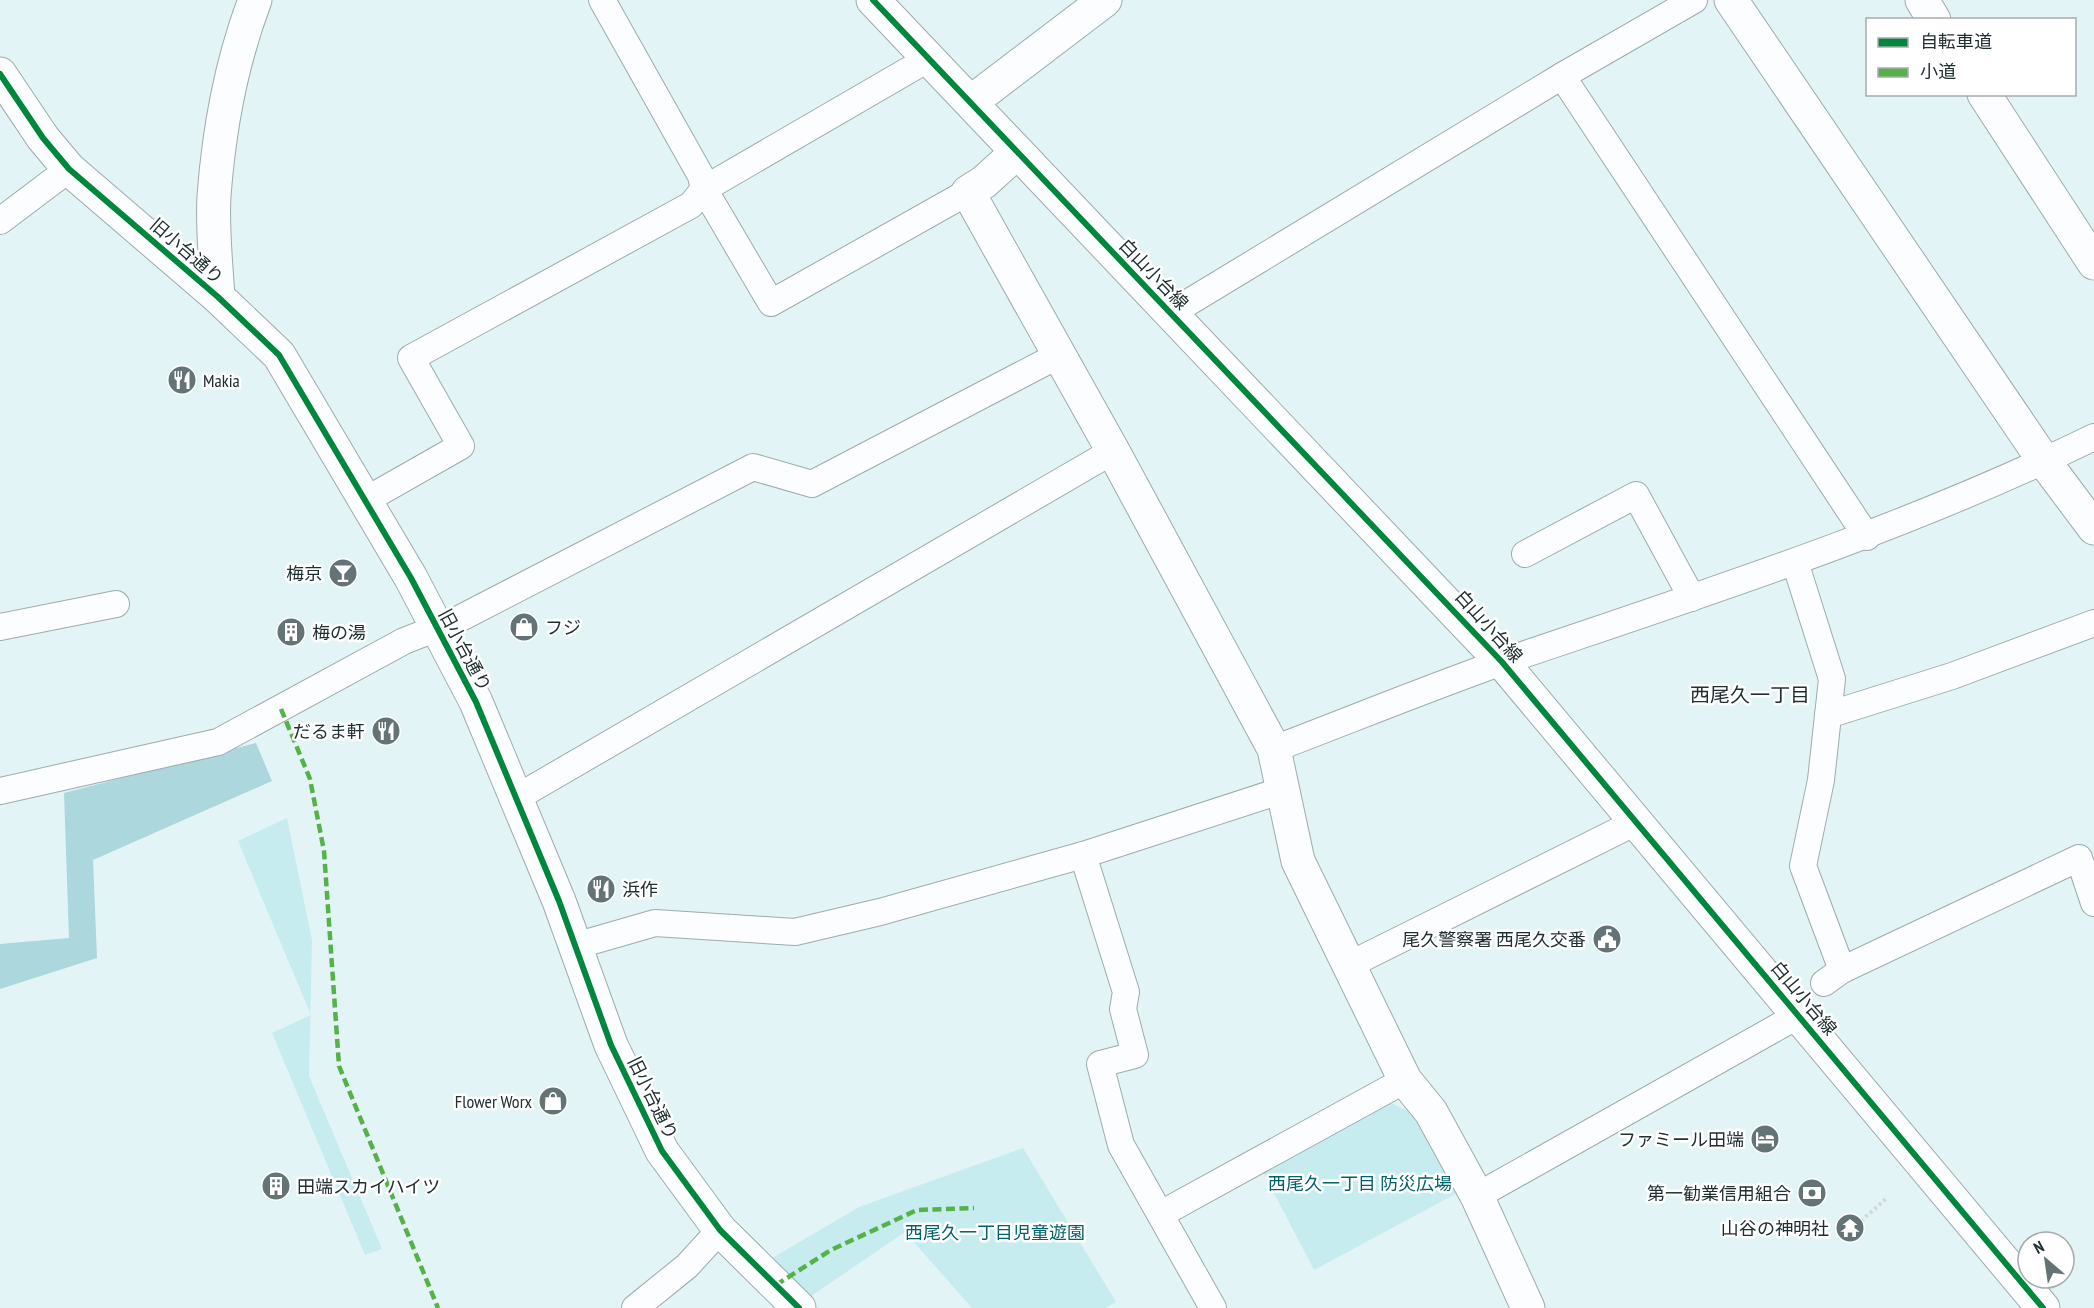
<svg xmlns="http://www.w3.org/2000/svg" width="2094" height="1308" font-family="'PT Sans Narrow','Noto Sans JP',sans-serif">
	<rect width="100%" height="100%" fill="#e3f4f6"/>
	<g fill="#c6ecf0">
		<polygon points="287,818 312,940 309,1076 382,1249 365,1255 272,1033 311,1015 238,841"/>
		<polygon points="1391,1103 1422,1117 1461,1191 1314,1270 1263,1172"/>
		<polygon points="1023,1148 1116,1302 1105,1308 972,1308 905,1232 804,1301 767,1261 859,1207"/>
	</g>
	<polygon fill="#acd7dc" points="256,743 272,781 93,860 97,958 0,989 0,944 69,938 64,793"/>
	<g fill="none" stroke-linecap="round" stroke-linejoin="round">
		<g stroke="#9dabad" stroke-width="28">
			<g id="service">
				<polyline points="602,0 701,176 704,189 771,303 968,192"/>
				<polyline points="1562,76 1867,537"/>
				<polyline points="0,221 69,169"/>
				<polyline points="1171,313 1562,76 1694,0"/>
				<polyline points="366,500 461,446 411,358 691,205 704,189 928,59"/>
				<polyline points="1525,554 1636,495 1692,598"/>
				<polyline points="1795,562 1832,679 1821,780 1803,866 1842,970 2079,858 2094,903"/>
				<polyline points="0,627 116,604"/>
				<polyline points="1828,715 1952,676 2094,623"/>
				<path d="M1274 749C1350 720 1426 689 1502 662 1702 594 1904 530 2094 437"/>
				<polyline points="0,791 218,742 404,641 455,621 753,467 812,484 1059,355"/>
				<polyline points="516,798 1113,451"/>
				<polyline points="1083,855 1126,992 1123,1009 1135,1055 1100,1064 1121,1145 1213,1308"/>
				<polyline points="575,946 655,923 795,932 880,912 1083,855 1283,790"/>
				<polyline points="1349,965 1636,822"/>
				<polyline points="1824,983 1842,970"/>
				<polyline points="1477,1196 1799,1015"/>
				<polyline points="1161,1214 1405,1080"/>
				<polyline points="635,1308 687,1266 720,1230"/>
			</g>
		</g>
		<g stroke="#9dabad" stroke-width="35">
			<g id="minor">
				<polyline points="1731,0 2044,461 2094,528"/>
				<polyline points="1922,0 1934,20"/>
				<polyline points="0,74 43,138 69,169 218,297 279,355 411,578 476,702 559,901 611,1045 662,1151 720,1230 799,1308"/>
				<polyline points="1984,94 2094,263"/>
				<polyline points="971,102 1105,0"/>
				<polyline points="1017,152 984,182 968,192 1113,451 1274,749 1298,861 1405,1080 1431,1112 1477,1196 1528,1308"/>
				<path d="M218 297C216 264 212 229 214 196 219 129 231 63 255 0"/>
			</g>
		</g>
		<g stroke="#9dabad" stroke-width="35">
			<polyline id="secondary" points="873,0 1502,662 2043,1308"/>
		</g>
		<polyline stroke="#d3d8d8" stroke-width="4" stroke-dasharray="3 3" stroke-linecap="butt" points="1861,1221 1888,1197"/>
		<use href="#service" stroke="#fbfdfe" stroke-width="26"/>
		<use href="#minor" stroke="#fbfdfe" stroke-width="33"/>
		<use href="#secondary" stroke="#fbfdfe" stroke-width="33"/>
		<g stroke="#55b246" stroke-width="4.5" stroke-dasharray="9 4.5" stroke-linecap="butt">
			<polyline points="281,709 310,779 324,851 339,1066 438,1308"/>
			<polyline points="776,1285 831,1250 917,1210 974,1208"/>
		</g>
		<g stroke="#fff" stroke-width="10">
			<g id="cycleway">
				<polyline points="873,0 1502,662 2043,1308"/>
				<polyline points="0,74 43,138 69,169 218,297 279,355 411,578 476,702 559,901 611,1045 662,1151 720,1230 799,1308"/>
			</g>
		</g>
		<use href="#cycleway" stroke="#00873e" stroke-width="6"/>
	</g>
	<defs>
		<g id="restaurant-disc" transform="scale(1.5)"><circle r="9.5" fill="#647476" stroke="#fff"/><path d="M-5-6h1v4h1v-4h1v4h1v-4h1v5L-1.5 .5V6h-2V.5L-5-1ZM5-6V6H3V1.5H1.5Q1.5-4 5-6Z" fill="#fff"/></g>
		<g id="bar-disc" transform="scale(1.5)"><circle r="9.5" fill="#647476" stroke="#fff"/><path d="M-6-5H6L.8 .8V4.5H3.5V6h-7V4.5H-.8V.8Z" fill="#fff"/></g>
		<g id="shop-disc" transform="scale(1.5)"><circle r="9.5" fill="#647476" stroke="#fff"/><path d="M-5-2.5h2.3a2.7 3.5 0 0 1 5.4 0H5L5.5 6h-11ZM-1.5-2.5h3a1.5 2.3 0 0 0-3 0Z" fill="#fff"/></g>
		<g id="building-disc" transform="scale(1.5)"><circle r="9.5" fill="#647476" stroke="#fff"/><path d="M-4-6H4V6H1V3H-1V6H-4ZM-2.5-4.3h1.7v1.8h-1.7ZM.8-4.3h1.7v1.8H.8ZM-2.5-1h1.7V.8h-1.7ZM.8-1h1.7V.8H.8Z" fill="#fff"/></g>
		<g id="civic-disc" transform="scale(1.5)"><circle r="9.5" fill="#647476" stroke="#fff"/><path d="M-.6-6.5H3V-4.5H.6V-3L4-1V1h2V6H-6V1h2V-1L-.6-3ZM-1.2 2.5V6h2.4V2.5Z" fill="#fff"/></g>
		<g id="hotel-disc" transform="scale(1.5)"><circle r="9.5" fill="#647476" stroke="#fff"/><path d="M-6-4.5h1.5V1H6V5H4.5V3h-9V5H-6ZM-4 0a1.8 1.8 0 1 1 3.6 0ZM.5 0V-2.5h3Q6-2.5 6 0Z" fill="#fff"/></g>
		<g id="bank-disc" transform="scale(1.5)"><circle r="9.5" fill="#647476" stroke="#fff"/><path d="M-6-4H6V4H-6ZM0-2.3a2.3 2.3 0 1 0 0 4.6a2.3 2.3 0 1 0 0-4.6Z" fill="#fff"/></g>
		<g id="temple-disc" transform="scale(1.5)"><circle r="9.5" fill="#647476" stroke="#fff"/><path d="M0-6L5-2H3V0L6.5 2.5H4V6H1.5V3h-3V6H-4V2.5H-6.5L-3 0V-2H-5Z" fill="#fff"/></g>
	</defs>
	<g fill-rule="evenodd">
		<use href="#restaurant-disc" x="182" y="380"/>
		<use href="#bar-disc" x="343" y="573"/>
		<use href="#shop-disc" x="524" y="627"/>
		<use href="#building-disc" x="291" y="632"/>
		<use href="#restaurant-disc" x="386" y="731"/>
		<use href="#restaurant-disc" x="601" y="889"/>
		<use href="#civic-disc" x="1607" y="939"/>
		<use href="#shop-disc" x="553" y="1101"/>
		<use href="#hotel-disc" x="1765" y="1139"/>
		<use href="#building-disc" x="276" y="1186"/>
		<use href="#bank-disc" x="1812" y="1193"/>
		<use href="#temple-disc" x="1850" y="1228"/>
	</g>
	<g text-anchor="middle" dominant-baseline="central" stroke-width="5" stroke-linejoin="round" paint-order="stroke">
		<g font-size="18" fill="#202f31" stroke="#fff">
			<text transform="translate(187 251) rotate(41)">旧小台通り</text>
			<text transform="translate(1154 274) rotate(46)">白山小台線</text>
			<text transform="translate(1489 626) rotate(48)">白山小台線</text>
			<text transform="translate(465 650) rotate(62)">旧小台通り</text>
			<text transform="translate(1804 998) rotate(50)">白山小台線</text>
			<text transform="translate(653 1098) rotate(64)">旧小台通り</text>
		</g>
		<g font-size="18" fill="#202f31" stroke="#fff" text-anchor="end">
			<text x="203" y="380" text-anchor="start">Makia</text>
			<text x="322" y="573">梅京</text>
			<text x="545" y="627" text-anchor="start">フジ</text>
			<text x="312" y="632" text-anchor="start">梅の湯</text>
			<text x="365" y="731">だるま軒</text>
			<text x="622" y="889" text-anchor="start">浜作</text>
			<text x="1586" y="939">尾久警察署 西尾久交番</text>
			<text x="532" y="1101">Flower Worx</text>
			<text x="1744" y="1139">ファミール田端</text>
			<text x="297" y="1186" text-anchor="start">田端スカイハイツ</text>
			<text x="1791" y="1193">第一勧業信用組合</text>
			<text x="1829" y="1228">山谷の神明社</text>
		</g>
		<g font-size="18" fill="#02626a" stroke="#fff">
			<text x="1360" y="1183">西尾久一丁目 防災広場</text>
			<text x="995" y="1232">西尾久一丁目児童遊園</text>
		</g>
		<g font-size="20" fill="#202f31" stroke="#fff">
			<text x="1750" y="695">西尾久一丁目</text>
		</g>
	</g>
	<rect x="1866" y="18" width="210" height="78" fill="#ffffff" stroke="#a6acad" stroke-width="1.5"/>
	<rect x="1878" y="38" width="30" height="9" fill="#00873e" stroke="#a6acad" stroke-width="1.5"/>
	<text x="1920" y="48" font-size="18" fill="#202f31">自転車道</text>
	<rect x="1878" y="68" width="30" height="9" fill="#55b246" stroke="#a6acad" stroke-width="1.5"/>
	<text x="1920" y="78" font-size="18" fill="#202f31">小道</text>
	<g transform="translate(2046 1260) rotate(331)"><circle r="28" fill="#ffffff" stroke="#a6acad" stroke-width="1.5"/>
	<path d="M0-4.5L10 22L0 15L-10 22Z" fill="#647476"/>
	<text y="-9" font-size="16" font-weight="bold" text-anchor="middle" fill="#202f31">N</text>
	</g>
</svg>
